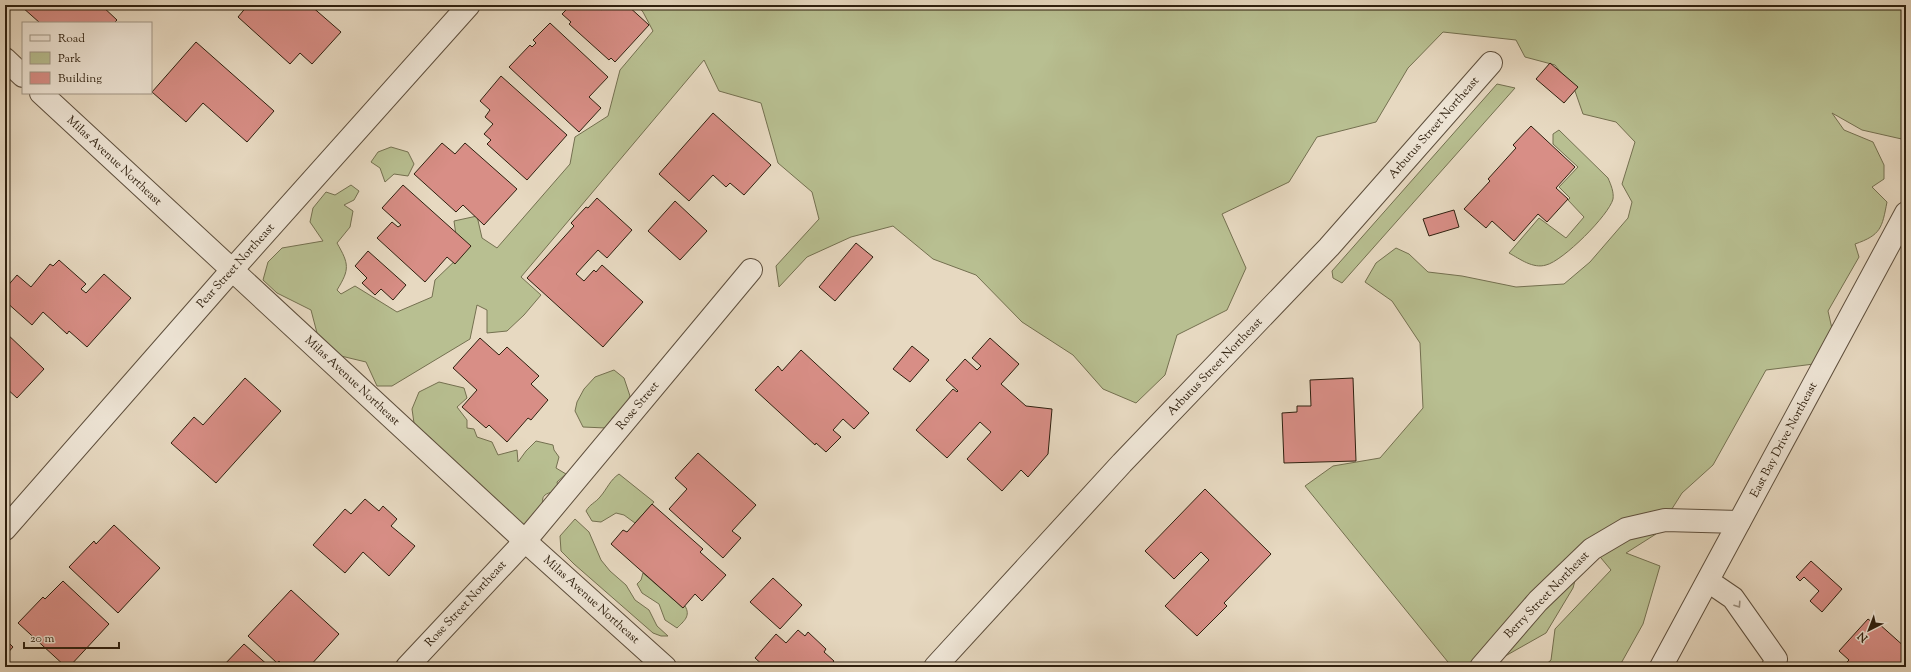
<svg xmlns="http://www.w3.org/2000/svg" width="1911" height="672" font-family="'Sorts Mill Goudy',serif">
	<rect width="100%" height="100%" fill="#e7d9c1"/>
	<filter id="stains"><feTurbulence type="fractalNoise" baseFrequency=".005" numOctaves="4"/><feColorMatrix values="0 0 0 0 .2 0 0 0 0 .09 0 0 0 0 .02 0 0 0 .5 -.17"/></filter>
	<radialGradient id="worn" r=".72"><stop offset=".6" stop-color="#630" stop-opacity="0"/><stop offset="1" stop-color="#630" stop-opacity=".3"/></radialGradient>
	<g fill="#b8bf91" stroke="#747050">
		<path d="M637 5H1906V140L1862 130 1832 113 1844 130 1873 142 1884 165V179L1872 187 1887 202C1882 228 1881 235 1855 244L1859 257 1828 311 1833 333 1814 364 1766 370 1713 465 1682 493 1656 534 1626 553 1660 566 1643 624 1619 667H1543L1551 660 1555 629 1611 570 1586 540 1573 588 1546 633 1500 659 1495 667H1452L1305 486 1333 466 1380 458 1423 408 1420 343 1392 301 1365 282 1376 263 1396 248 1409 254 1428 272 1462 276 1516 287 1564 284 1590 262 1628 218 1632 202 1622 184 1635 142 1616 122 1583 114 1575 91 1555 65 1525 57 1516 40 1443 32 1408 68 1376 122 1317 137 1289 182 1222 214 1246 268 1227 310 1177 335 1165 375 1136 403 1103 389 1073 355 1022 322 976 275 933 259 893 226 851 237 807 257 779 287 776 266 819 219 812 192 778 163 761 103 719 91 704 60 521 277 541 295 524 315 507 331 487 333V310L477 305 470 339 392 386H377L366 362 341 356 317 333 311 310 277 293 263 280 268 262 282 248 323 241 310 222 313 208 326 192 335 195 351 185 359 191 354 200 344 205 353 211 350 227 337 243C349 264 350 269 337 290L341 294 355 286 397 312 432 297 435 280 459 257 454 221 477 216 482 238 497 248 570 164 575 137 608 116 620 70 653 31 643 12Z"/>
		<polygon points="1497,84 1515,88 1342,283 1333,278 1332,271"/>
		<path d="M1559 130 1608 178C1611 185 1614 192 1613 199 1609 215 1563 261 1546 265 1533 269 1520 259 1509 253L1539 218 1566 238 1584 217 1568 200 1570 198 1559 187 1578 167 1553 144V134Z"/>
		<polygon points="391,147 408,152 414,164 408,176 394,174 385,182 380,168 371,162 378,152"/>
		<polygon points="614,370 624,378 630,396 624,410 613,417 606,428 583,427 575,411 577,402 584,389 595,377"/>
		<path d="M439 382 464 388 467 398 457 407 467 420V428L474 429 477 437 492 442 498 455 517 450 518 462 526 451 536 441 553 445 554 450 559 457 556 468 566 474 557 482 559 491C534 494 547 501 540 515 537 520 530 525 526 528L438 448 431 438 415 430 412 409 419 392Z"/>
		<path d="M619 474 654 502 635 523 624 515 616 513 601 522 592 521 586 511C590 504 595 503 600 497 607 489 610 480 619 474Z"/>
		<polygon points="575,519 589,532 601,560 610,571 626,585 635,600 649,610 657,626 668,636 661,636 653,633 574,564 561,551 560,536"/>
		<path d="M643 573 683 608 685 606C691 616 684 621 677 628L665 620 659 604 642 593 637 584 641 580Z"/>
	</g>
	<g fill="#d88e86" stroke="#2f200f">
		<polygon points="24,5 101,5 117,20 114,23 40,23 22,7"/>
		<polygon points="248,5 285,5 287,7 289,5 310,5 341,32 312,64 300,53 290,64 238,17"/>
		<polygon points="571,5 596,5 602,10 606,5 627,5 649,25 615,62 611,58 609,60 569,24 571,22 562,14"/>
		<polygon points="550,23 608,77 589,97 601,108 579,132 509,67 530,45 532,47 536,43 533,40"/>
		<polygon points="196,42 274,111 247,142 203,103 186,122 152,92"/>
		<polygon points="1550,63 1578,87 1564,103 1536,79"/>
		<polygon points="501,76 567,135 527,180 487,144 491,140 484,134 493,124 485,117 490,110 480,101"/>
		<polygon points="713,113 771,165 744,195 730,183 726,187 713,175 689,201 659,174"/>
		<polygon points="1531,126 1575,167 1556,188 1568,199 1547,222 1538,214 1514,241 1492,221 1486,228 1464,209 1490,181 1488,179 1516,148 1513,145"/>
		<polygon points="442,143 455,154 465,143 517,189 484,225 463,205 456,212 414,174"/>
		<polygon points="403,185 471,246 455,264 447,257 425,282 377,238 392,222 398,227 401,225 382,208"/>
		<polygon points="597,198 632,230 607,258 598,250 576,274 584,281 594,270 596,272 602,265 643,302 603,347 527,278 574,226 571,223 586,207 588,208"/>
		<polygon points="675,201 707,231 680,260 648,231"/>
		<polygon points="1454,210 1459,227 1429,236 1423,219"/>
		<polygon points="856,243 873,257 835,301 819,287"/>
		<polygon points="368,251 406,285 393,300 381,289 375,295 362,283 367,278 355,266"/>
		<polygon points="59,260 86,284 81,289 86,293 104,274 131,298 87,347 69,331 67,334 43,312 32,325 5,301 5,289 17,275 31,287 50,264 53,266"/>
		<polygon points="5,332 44,369 17,398 5,387"/>
		<polygon points="480,338 499,355 507,347 539,376 531,384 548,400 531,420 528,418 507,442 489,425 486,428 462,407 477,390 453,368"/>
		<polygon points="990,338 1019,364 1001,384 1026,406 1052,409 1048,454 1028,477 1021,470 1002,491 967,459 991,432 980,422 947,458 916,430 953,389 957,392 958,391 946,380 965,359 977,370 981,366 972,358"/>
		<polygon points="912,346 929,360 910,382 893,369"/>
		<polygon points="801,350 869,413 854,429 843,419 833,430 841,437 826,452 816,443 815,445 755,390 778,366 782,371"/>
		<polygon points="245,378 281,411 216,483 171,443 194,417 203,425"/>
		<polygon points="1353,378 1356,461 1284,463 1282,413 1297,412 1297,406 1311,406 1310,380"/>
		<polygon points="698,453 756,505 732,531 741,538 723,558 669,509 687,489 675,478"/>
		<polygon points="1205,489 1271,554 1224,603 1227,606 1197,636 1165,606 1209,560 1201,552 1174,579 1145,551"/>
		<polygon points="365,499 379,511 383,506 397,519 391,526 415,546 389,576 363,552 345,573 313,545 345,509 351,514"/>
		<polygon points="652,504 703,549 700,552 726,575 702,601 695,594 683,608 611,544 623,530 627,532"/>
		<polygon points="114,525 160,568 118,613 69,567 94,541 96,544"/>
		<polygon points="1811,561 1842,589 1822,612 1810,601 1819,591 1804,577 1800,581 1796,577"/>
		<polygon points="773,578 802,605 780,629 750,602"/>
		<polygon points="63,581 109,624 69,667 66,667 18,623 43,597 45,599"/>
		<polygon points="291,590 339,634 309,667 285,667 279,661 277,663 248,636"/>
		<polygon points="1868,619 1876,625 1878,623 1906,648 1906,658 1898,667 1849,667 1845,664 1849,660 1839,651"/>
		<polygon points="798,630 805,636 808,632 826,649 824,652 834,661 829,667 765,667 755,658 776,634 786,643"/>
		<polygon points="5,639 13,647 5,656"/>
		<polygon points="244,644 270,667 222,667"/>
	</g>
	<g fill="none" stroke-linecap="round" stroke-linejoin="round">
		<g stroke="#5d4e3c" stroke-width="24">
			<g id="minor">
				<polyline points="5,59 23,76"/>
				<polyline points="41,93 525,541 665,667"/>
				<polyline points="5,529 232,270 469,5"/>
				<polyline points="1708,581 1733,598 1776,659 1773,667"/>
				<polyline points="407,667 525,541 751,270"/>
				<polyline points="935,667 1122,463 1329,247 1491,63"/>
				<polyline points="1481,667 1538,601 1592,549 1626,529 1665,520 1739,522"/>
				<polyline points="1661,667 1906,213"/>
			</g>
		</g>
		<use href="#minor" stroke="#efe6d7" stroke-width="22"/>
	</g>
	<defs><path id="oneway-chevron" d="M-2-3.5L2.5 0L-2 3.5" fill="none" stroke-width="1.6" stroke-linecap="round" stroke-linejoin="round"/></defs>
	<use stroke="#998d7d" href="#oneway-chevron" transform="translate(1738 605) rotate(56)"/>
	<g text-anchor="middle" dominant-baseline="central" stroke-width="4" stroke-linejoin="round" paint-order="stroke">
		<g font-size="12" fill="#2f200f" stroke="#efe6d7">
			<text transform="translate(1434 128) rotate(-49)">Arbutus Street Northeast</text>
			<text transform="translate(114 161) rotate(43)">Milas Avenue Northeast</text>
			<text transform="translate(236 266) rotate(-48)">Pear Street Northeast</text>
			<text transform="translate(1215 367) rotate(-46)">Arbutus Street Northeast</text>
			<text transform="translate(352 381) rotate(43)">Milas Avenue Northeast</text>
			<text transform="translate(638 406) rotate(-50)">Rose Street</text>
			<text transform="translate(1784 440) rotate(-62)">East Bay Drive Northeast</text>
			<text transform="translate(1547 595) rotate(-46)">Berry Street Northeast</text>
			<text transform="translate(591 600) rotate(42)">Milas Avenue Northeast</text>
			<text transform="translate(466 604) rotate(-47)">Rose Street Northeast</text>
		</g>
	</g>
	<rect width="1911" height="672" fill="none" stroke="#e7d9c1" stroke-width="20"/>
	<rect x="6" y="6" width="1899" height="660" fill="none" stroke="#2f200f" stroke-width="2"/>
	<rect x="10" y="10" width="1891" height="652" fill="none" stroke="#2f200f"/>
	<rect x="22" y="22" width="130" height="72" fill="#efe6d7" stroke="#a29787"/>
	<rect x="30" y="35" width="20" height="6" fill="#efe6d7" stroke="#a29787"/>
	<text x="58" y="42" font-size="12" fill="#2f200f">Road</text>
	<rect x="30" y="52" width="20" height="12" fill="#b8bf91" stroke="#a29787"/>
	<text x="58" y="62" font-size="12" fill="#2f200f">Park</text>
	<rect x="30" y="72" width="20" height="12" fill="#d88e86" stroke="#a29787"/>
	<text x="58" y="82" font-size="12" fill="#2f200f">Building</text>
	<g transform="translate(1869 630) rotate(222)" stroke="#efe6d7" stroke-width="3" paint-order="stroke">
	<path d="M0-3L7 15L0 10L-7 15Z" fill="#2f200f"/>
	<text y="-6" font-size="11" font-weight="bold" text-anchor="middle" fill="#2f200f">N</text>
	</g>
	<path d="M24 642v6h95v-6" fill="none" stroke="#2f200f" stroke-width="2"/>
	<text x="30" y="642" font-size="12" fill="#2f200f" stroke="#efe6d7" stroke-width="3" paint-order="stroke">20 m</text>
	<rect width="100%" height="100%" filter="url(#stains)"/>
	<rect width="100%" height="100%" fill="url(#worn)"/>
</svg>
